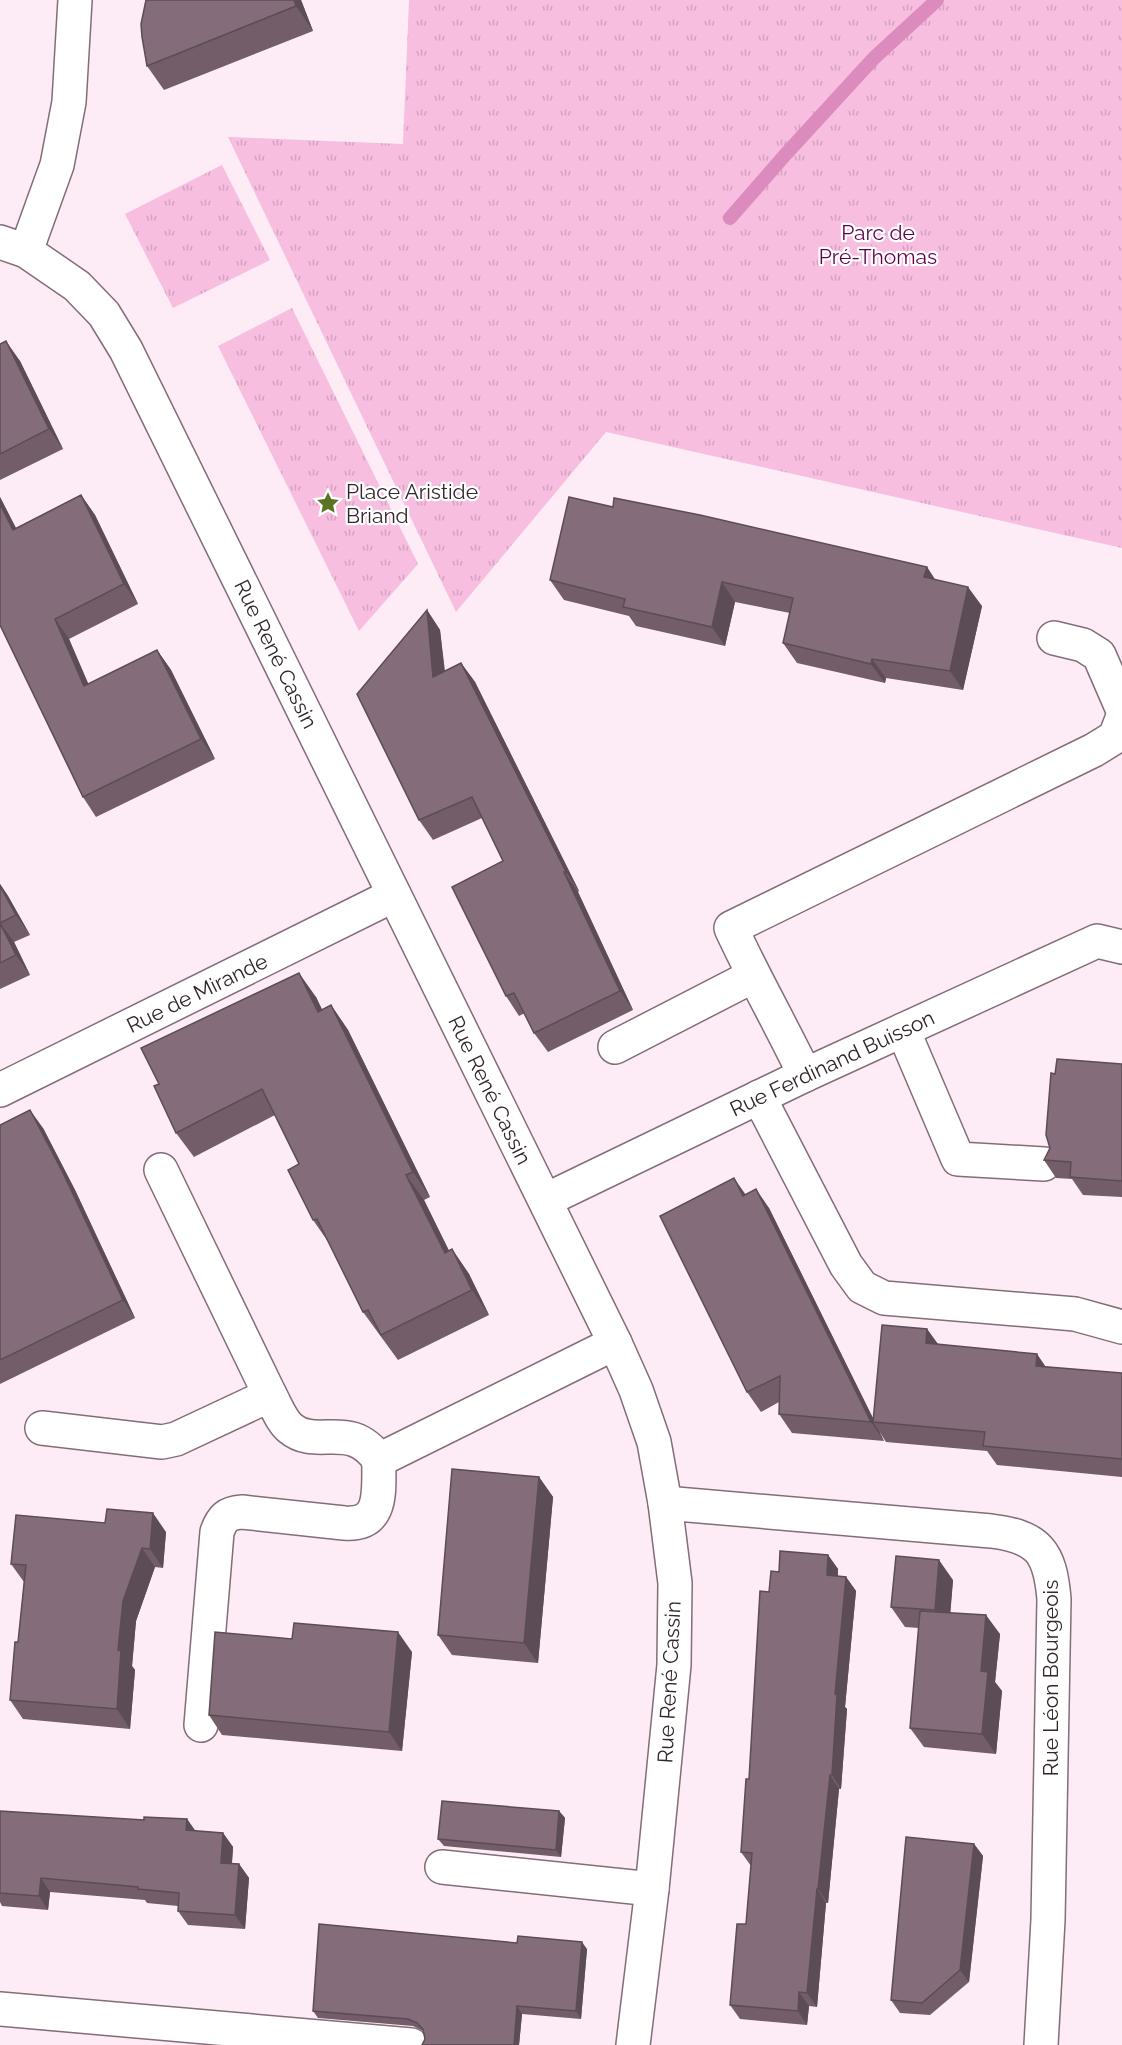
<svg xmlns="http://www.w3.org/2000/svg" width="1122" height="2045" font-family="Raleway,sans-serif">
	<defs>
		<pattern id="grass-tufts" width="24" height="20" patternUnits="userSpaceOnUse" patternTransform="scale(1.5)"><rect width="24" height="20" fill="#f7bee0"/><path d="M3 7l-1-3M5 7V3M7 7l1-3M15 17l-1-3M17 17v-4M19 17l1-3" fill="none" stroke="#d4a3c0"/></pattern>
	</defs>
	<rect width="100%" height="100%" fill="#fdecf6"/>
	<g fill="url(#grass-tufts)">
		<polygon points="409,0 1122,0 1122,548 606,432 456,612 228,137 403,144"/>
		<polygon points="222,165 270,260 173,308 125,214"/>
		<polygon points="292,308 418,564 359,631 218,346"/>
	</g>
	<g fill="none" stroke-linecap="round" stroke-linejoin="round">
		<polyline stroke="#db8bbd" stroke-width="14" points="730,218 785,155 874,58 937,0"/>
		<g stroke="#846c7a" stroke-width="36">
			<g id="minor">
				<polyline points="0,242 26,251 77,286 104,314 126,350 615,1343 636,1390 654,1442 665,1503 675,1583 674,1665 652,1889 633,2045"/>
				<polyline points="26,251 57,165 69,102 75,0"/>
				<polyline points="1054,638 1083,645 1099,655 1122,708"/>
				<polyline points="903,1030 958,1159 1044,1164"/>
				<polyline points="615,1047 753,976"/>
				<path d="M805 1075C781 1025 754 978 731 928L1094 750 1115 737 1122 719"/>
				<polyline points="0,1090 394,895"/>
				<polyline points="759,1097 846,1265 862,1287 884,1298 1075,1314 1122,1327"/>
				<polyline points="161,1170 270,1395"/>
				<polyline points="546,1200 805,1075 1097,941 1122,947"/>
				<path d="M42 1428 162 1442 176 1439 270 1395C276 1406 281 1420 290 1428 317 1451 350 1418 379 1460L615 1343"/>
				<path d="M665 1503 991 1531C1039 1537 1050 1552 1054 1599L1048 1920 1041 2045"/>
				<path d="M201 1725 217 1532C222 1518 227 1513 242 1512L344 1523C385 1526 378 1489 379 1460"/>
				<polyline points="442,1867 652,1889"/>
				<polyline points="0,2009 411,2045"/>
			</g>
		</g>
		<use href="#minor" stroke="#fff" stroke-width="33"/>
	</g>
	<g fill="#725d69">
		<polygon points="146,0 301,0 313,31 164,90 147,66"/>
		<polygon points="0,344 20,361 63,449 0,480"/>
		<polygon points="81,495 95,515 138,604 69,639 88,684 157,650 171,670 215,759 96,817 83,797 0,625 0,497 16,528"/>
		<polygon points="613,507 927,567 935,580 982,606 963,690 886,678 885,683 797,663 783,643 790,613 735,602 725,646 636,626 629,616 564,600 550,580"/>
		<polygon points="427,610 440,630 445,671 461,663 475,682 579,891 578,892 633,1010 548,1052 534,1033 525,1013 519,1016 506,996 503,861 482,818 433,840 419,820"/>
		<polygon points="0,884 8,896 30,935 14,942 30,975 0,989"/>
		<polygon points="316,997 322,1010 331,1005 348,1030 430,1197 424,1200 449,1251 452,1249 469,1274 489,1315 398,1360 363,1312 329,1243 313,1220 299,1164 275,1115 194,1157 176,1133"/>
		<polygon points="1122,1064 1122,1197 1083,1195 1072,1179 1056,1178 1044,1160 1050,1148 1055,1074"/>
		<polygon points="0,1125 43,1128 75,1190 135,1318 0,1384"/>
		<polygon points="746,1194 769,1208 873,1419 927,1329 938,1345 1046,1367 1122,1373 1122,1477 997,1465 987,1451 886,1442 879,1431 884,1441 792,1433 779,1414 779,1402 761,1412 747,1392"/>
		<polygon points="539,1477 553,1497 538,1663 452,1655 438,1635"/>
		<polygon points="166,1532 163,1568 155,1567 136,1621 132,1666 135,1670 130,1729 23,1719 10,1700 18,1642 24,1582 11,1564"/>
		<polygon points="828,1555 838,1569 838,1576 846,1577 856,1591 845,1707 847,1709 841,1789 839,1789 828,1903 826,1903 817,2007 809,2006 807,2025 740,2019 730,2005 746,1924 751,1866 741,1852 769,1592 779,1572"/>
		<polygon points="953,1580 950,1613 1000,1634 995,1682 1002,1691 996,1754 924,1747 910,1728 919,1628 905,1627 891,1607"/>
		<polygon points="412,1652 402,1751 222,1735 209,1715"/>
		<polygon points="559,1811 565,1818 561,1857 444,1846 438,1839"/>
		<polygon points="0,1815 144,1820 187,1819 195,1831 223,1833 233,1847 232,1863 239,1864 249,1878 245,1929 188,1925 178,1911 178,1906 147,1903 145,1900 50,1892 48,1910 2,1906 0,1902"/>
		<polygon points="974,1844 983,1856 969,1982 930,2015 900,2013 891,2000"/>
		<polygon points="587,1949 581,2019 522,2014 519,2045 422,2045 425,2039 423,2031 413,2026 318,2018 313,2011"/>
	</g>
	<g fill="#5c4c55">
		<polygon points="294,0 301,0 313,31 296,6"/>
		<polygon points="6,341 20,361 63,449 49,429"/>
		<polygon points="81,495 95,515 138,604 124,584"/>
		<polygon points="0,497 27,550 13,530 0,504"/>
		<polygon points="927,567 940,587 924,577"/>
		<polygon points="722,582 735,602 725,646 712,627"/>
		<polygon points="968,587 982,606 963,690 950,671"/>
		<polygon points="427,610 440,630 447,696 433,677"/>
		<polygon points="55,619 69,639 98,706 84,686"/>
		<polygon points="157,650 171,670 215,759 201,739"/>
		<polygon points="872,659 886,678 885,683 871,664"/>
		<polygon points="461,663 475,682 579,891 566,872"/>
		<polygon points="564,872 578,892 633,1010 620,991"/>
		<polygon points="0,884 8,896 30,935 16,915 0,886"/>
		<polygon points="0,923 14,942 30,975 16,955"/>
		<polygon points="299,973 316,997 335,1036 318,1012"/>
		<polygon points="331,1005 348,1030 430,1197 413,1172"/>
		<polygon points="30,1110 43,1128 75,1190 135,1318 123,1300"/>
		<polygon points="406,1175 424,1200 462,1277 445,1253"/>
		<polygon points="734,1178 748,1198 743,1196"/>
		<polygon points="756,1189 769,1208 875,1422 873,1422 879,1431 884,1441 871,1422"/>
		<polygon points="452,1249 469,1274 489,1315 472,1290"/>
		<polygon points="927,1329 941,1348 926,1343"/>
		<polygon points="1037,1354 1050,1373 1036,1366"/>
		<polygon points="539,1477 553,1497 538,1663 524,1643"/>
		<polygon points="153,1513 166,1532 163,1568 150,1549"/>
		<polygon points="142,1548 155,1567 136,1621 132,1666 135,1670 130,1729 117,1709 118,1650 123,1601"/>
		<polygon points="828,1555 838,1569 837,1589 827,1575"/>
		<polygon points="939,1560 953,1580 949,1630 935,1610"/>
		<polygon points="846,1577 856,1591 845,1707 847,1709 841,1789 832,1775 835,1694"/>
		<polygon points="986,1615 1000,1634 995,1682 1002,1691 996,1754 982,1734 981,1671"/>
		<polygon points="398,1632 412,1652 402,1751 389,1732"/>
		<polygon points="830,1775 839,1789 828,1903 818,1889"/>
		<polygon points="559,1811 565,1818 561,1857 556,1850"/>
		<polygon points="187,1819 197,1833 186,1830"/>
		<polygon points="223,1833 233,1847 231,1877 221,1863"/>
		<polygon points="974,1844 983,1856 969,1982 960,1970"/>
		<polygon points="239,1864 249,1878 245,1929 235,1915"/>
		<polygon points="41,1878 50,1892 48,1910 39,1896"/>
		<polygon points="817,1889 826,1903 817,2007 807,1993"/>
		<polygon points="582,1942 587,1949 581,2019 576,2011"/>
		<polygon points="799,1992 809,2006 807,2025 798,2011"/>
		<polygon points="517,2006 522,2014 519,2045 514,2045"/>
	</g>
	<g fill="#846c7a" stroke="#5c4c55" stroke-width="1.5">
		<polygon points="146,0 294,0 296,6 147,66 142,37 141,24"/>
		<polygon points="6,341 49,429 0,454 0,344"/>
		<polygon points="81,495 124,584 55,619 84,686 157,650 201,739 83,797 0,625 0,504 13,530"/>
		<polygon points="569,497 613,507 614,498 700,515 927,567 924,577 968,587 950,671 872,659 871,664 783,643 793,598 722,582 712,627 623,607 625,599 550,580"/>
		<polygon points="427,610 433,677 461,663 566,872 564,872 620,991 534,1033 514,993 506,996 452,887 503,861 472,797 419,820 357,694"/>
		<polygon points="0,886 16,915 0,923 16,955 0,963"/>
		<polygon points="299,973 318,1012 331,1005 413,1172 406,1175 445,1253 452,1249 472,1290 381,1335 368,1310 363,1312 317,1219 313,1220 288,1170 299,1164 262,1089 176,1133 154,1086 159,1084 141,1048"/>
		<polygon points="1057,1059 1122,1064 1122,1181 1070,1177 1071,1162 1044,1160 1050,1148 1046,1135 1051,1073 1055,1074"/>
		<polygon points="30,1110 63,1173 123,1300 0,1360 0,1125"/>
		<polygon points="734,1178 743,1196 756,1189 871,1422 779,1414 780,1376 747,1392 660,1216"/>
		<polygon points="882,1325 927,1329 926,1343 1037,1354 1036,1366 1122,1373 1122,1459 983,1446 985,1432 873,1422"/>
		<polygon points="452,1469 539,1477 524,1643 438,1635"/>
		<polygon points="107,1509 153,1513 150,1549 142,1548 123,1601 118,1650 121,1651 117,1709 10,1700 15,1642 18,1642 26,1565 11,1564 16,1515 105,1523"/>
		<polygon points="780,1551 828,1555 827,1575 846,1577 835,1694 837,1695 832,1775 830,1775 818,1889 817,1889 807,1993 799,1992 798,2011 730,2005 737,1924 746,1924 752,1853 741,1852 746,1779 749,1779 760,1591 769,1592 771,1571 779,1572"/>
		<polygon points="896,1556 939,1560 935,1610 891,1607"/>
		<polygon points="920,1611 986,1615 981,1671 988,1672 982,1734 910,1728"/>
		<polygon points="294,1623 398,1632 389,1732 209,1715 215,1632 292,1639"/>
		<polygon points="442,1801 559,1811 556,1850 438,1839"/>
		<polygon points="0,1811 144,1820 144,1817 187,1819 186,1830 223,1833 221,1863 239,1864 235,1915 178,1911 179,1893 138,1889 138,1887 41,1878 39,1896 0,1893"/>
		<polygon points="906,1837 974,1844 960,1970 922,2003 891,2000"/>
		<polygon points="319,1924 517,1943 518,1936 582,1942 576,2011 517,2006 514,2045 422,2045 425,2039 423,2029 417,2023 408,2019 313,2011"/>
	</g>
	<defs>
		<g id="sight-bare" transform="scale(1.8)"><path d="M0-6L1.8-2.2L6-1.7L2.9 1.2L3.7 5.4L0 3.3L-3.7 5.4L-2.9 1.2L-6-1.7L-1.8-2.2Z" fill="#5b7325" stroke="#fff" stroke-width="2.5" paint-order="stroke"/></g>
	</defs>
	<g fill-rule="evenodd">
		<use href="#sight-bare" x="328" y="503"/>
	</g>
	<g text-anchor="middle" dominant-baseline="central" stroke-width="4.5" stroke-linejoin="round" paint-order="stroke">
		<g font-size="21" fill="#64004b" stroke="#fff">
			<text x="878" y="232">Parc de<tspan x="878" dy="24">Pré-Thomas</tspan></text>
		</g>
		<g font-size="21" fill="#30262c" stroke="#fff" text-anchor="start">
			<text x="346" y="491">Place Aristide<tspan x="346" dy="24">Briand</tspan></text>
		</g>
		<g font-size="21" fill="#30262c" stroke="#fff">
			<text transform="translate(276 654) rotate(64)">Rue René Cassin</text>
			<text transform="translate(197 993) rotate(-26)">Rue de Mirande</text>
			<text transform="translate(832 1063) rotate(-25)">Rue Ferdinand Buisson</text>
			<text transform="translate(490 1090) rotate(64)">Rue René Cassin</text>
			<text transform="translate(1050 1678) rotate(-90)">Rue Léon Bourgeois</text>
			<text transform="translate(669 1682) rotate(-87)">Rue René Cassin</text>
		</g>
	</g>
</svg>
